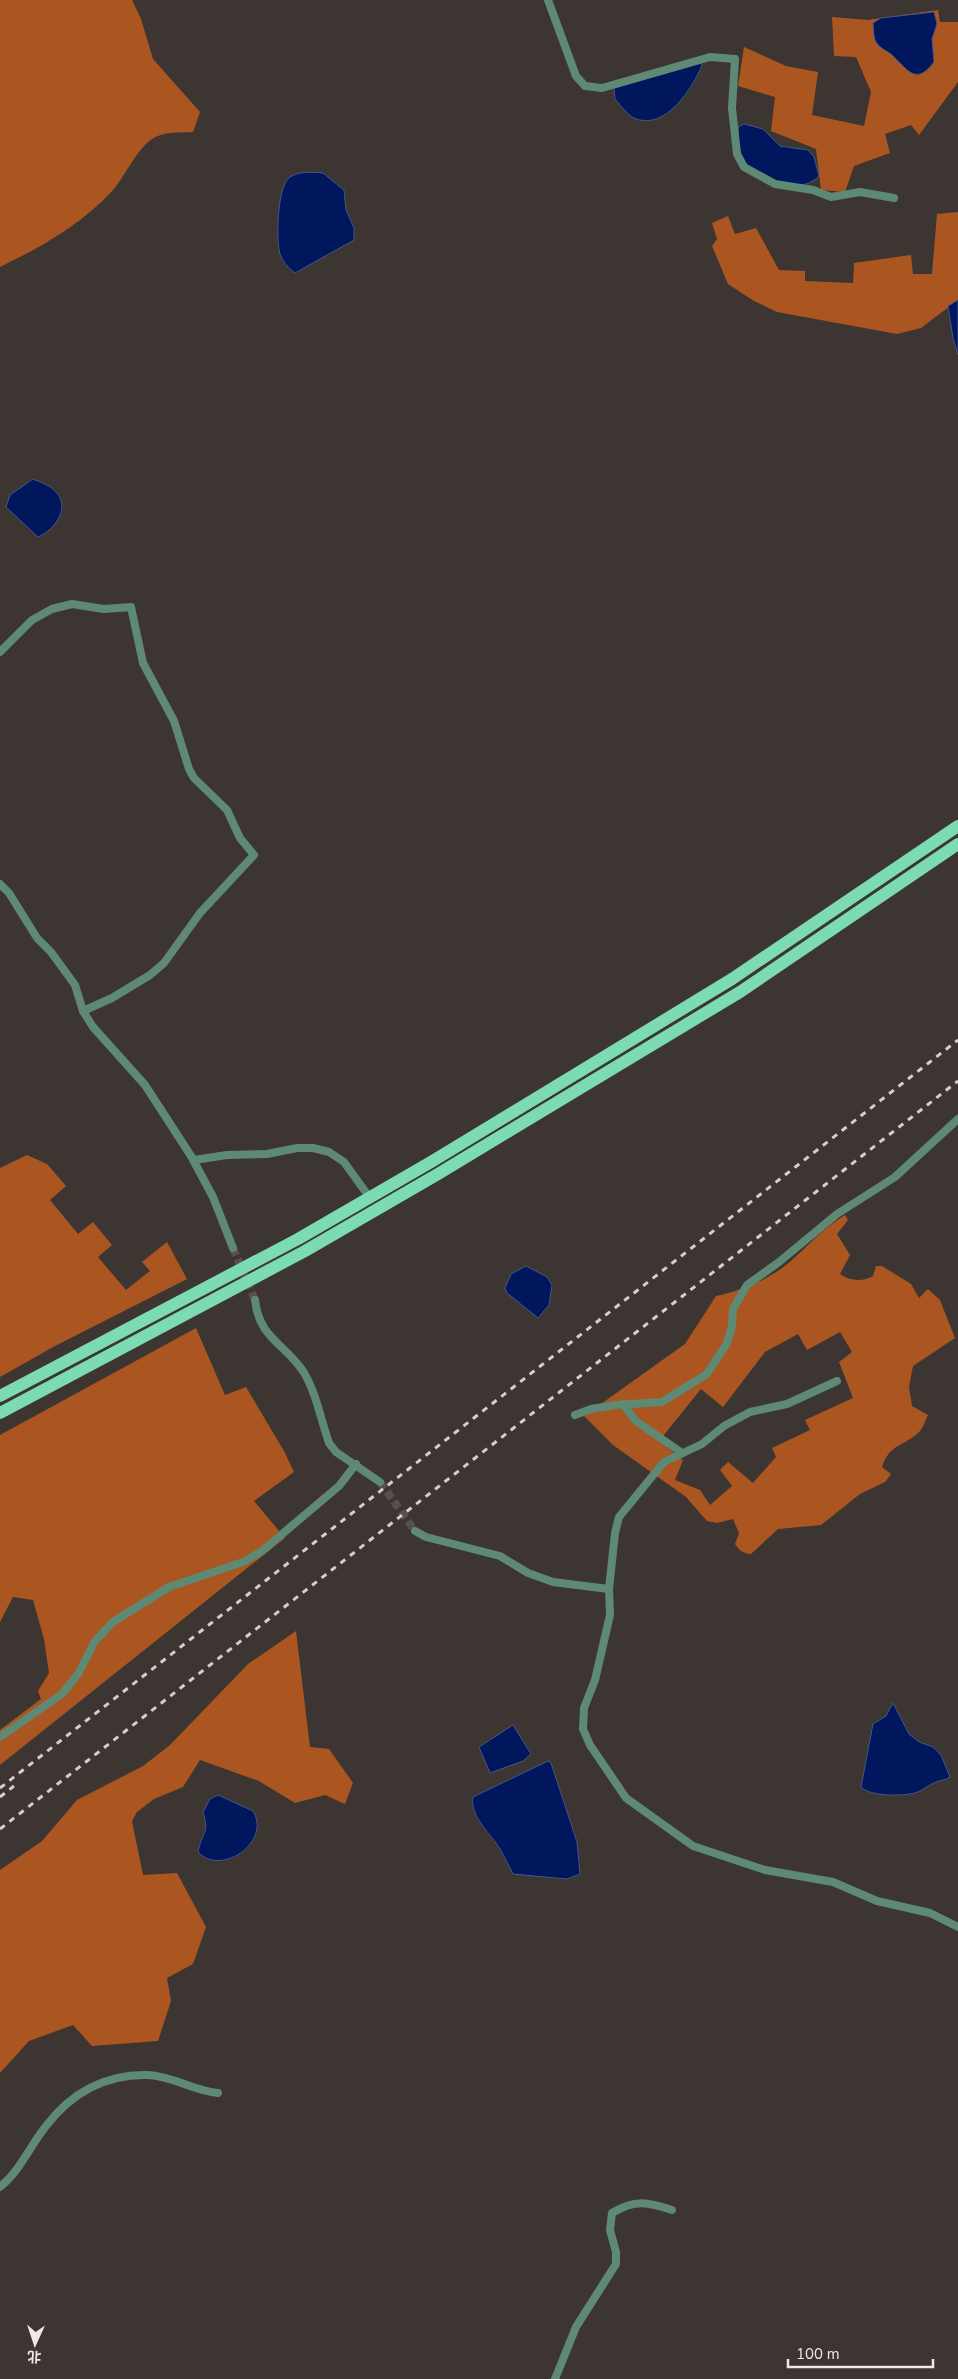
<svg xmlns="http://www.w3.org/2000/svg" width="958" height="2379" font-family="'Nunito Sans','Noto Sans SC',sans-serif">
	<rect width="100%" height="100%" fill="#3c3531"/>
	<g fill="#ab5620" fill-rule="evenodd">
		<path d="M0 0H132L141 19 153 59 200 112 193 132C179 133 164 131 152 139 137 149 125 176 113 190 81 225 41 247 0 267Z"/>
		<polygon points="938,10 940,22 958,22 958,82 919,135 911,125 885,134 890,153 854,166 845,192 821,190 816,149 771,131 775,97 738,86 744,47 786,66 818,72 812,115 864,126 871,92 856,57 834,56 832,17 868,20"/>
		<polygon points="958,212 958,300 921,328 897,334 777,312 754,301 728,284 712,246 717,239 712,223 728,216 735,234 756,228 779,270 805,271 805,281 853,283 854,263 911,255 913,274 932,274 937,214"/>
		<polygon points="27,1155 47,1164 66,1186 50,1200 78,1234 93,1222 112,1245 98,1257 126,1290 150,1271 142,1262 167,1242 187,1279 55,1346 0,1377 0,1168"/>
		<path d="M845 1215 848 1220 837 1234 850 1255 840 1274C849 1281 863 1282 873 1276L876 1266H882L911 1284 919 1298 928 1289 940 1300 955 1338 913 1366 909 1387 912 1406 928 1415C925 1421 923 1429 918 1433 903 1447 890 1443 882 1467L891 1474 885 1482 860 1494 821 1525 778 1529 751 1554C742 1553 740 1551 735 1544L739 1533 733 1519 717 1523 707 1521 686 1497 613 1445 584 1416 685 1344 716 1296C743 1290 771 1279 792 1260 811 1243 823 1228 845 1215ZM840 1332 852 1352 839 1362 853 1398 805 1420 810 1430 772 1448 776 1457 753 1483 728 1462 720 1470 732 1486 710 1505 700 1490 675 1480 683 1460 659 1441 701 1389 723 1407 765 1352 798 1334 807 1350Z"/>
		<polygon points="196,1328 225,1395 246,1387 284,1451 294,1472 254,1501 285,1538 0,1765 0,1730 41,1699 38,1691 49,1673 44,1639 33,1600 13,1597 0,1622 0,1435"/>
		<polygon points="296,1631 310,1747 329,1749 353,1783 345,1804 325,1795 295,1803 259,1781 200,1760 183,1787 154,1799 137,1812 132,1821 143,1875 177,1873 206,1927 193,1964 167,1978 171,2001 158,2041 92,2046 73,2025 29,2041 0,2073 0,1870 42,1841 77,1800 143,1766 170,1745 248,1664"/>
	</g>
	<g fill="#00175d" stroke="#475686">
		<path d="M934 12 937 24 932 39 934 62C916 86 908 70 894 57 889 51 880 49 876 42 873 37 874 29 873 23L881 18Z"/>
		<path d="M701 63 702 65C693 88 665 132 634 118 628 115 620 105 615 99L614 88Z"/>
		<path d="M744 124 763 129 780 146 808 150 814 157 819 176C814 181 808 184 801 185 791 186 755 176 748 168 738 157 739 141 738 127Z"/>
		<path d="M323 173 344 190 346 210 354 228V240L295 273C288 268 283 262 280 254 276 240 277 188 289 178 297 171 313 172 323 173Z"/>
		<polygon points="958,300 958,355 953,338 948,306"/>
		<path d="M33 479C40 482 49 485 54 490 72 506 56 529 38 537L6 507 10 495Z"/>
		<polygon points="526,1266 547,1277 552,1285 549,1305 538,1318 507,1293 505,1288 511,1274"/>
		<path d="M893 1703 909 1734 919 1742 933 1747 941 1755 950 1777C946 1780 941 1780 936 1782 928 1785 922 1791 915 1793 902 1796 871 1797 861 1787L873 1724 886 1716Z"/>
		<polygon points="513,1725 531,1754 523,1761 490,1773 479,1747"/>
		<path d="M548 1761 551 1763 577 1842 580 1874 567 1879 513 1874C509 1866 505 1858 500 1849 492 1835 469 1816 473 1797Z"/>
		<path d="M218 1795 253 1811C272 1842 221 1877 198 1852 202 1831 210 1835 203 1812L210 1799Z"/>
	</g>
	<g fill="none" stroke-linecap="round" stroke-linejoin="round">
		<g stroke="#57504c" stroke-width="8" stroke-dasharray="8 4" stroke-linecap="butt">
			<polyline points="233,1248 255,1300"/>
			<polyline points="380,1482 415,1531"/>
		</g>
		<g stroke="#5d8975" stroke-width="8">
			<polyline points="548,0 576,76 585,86 602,88 710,57 735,59 732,108 737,154 744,167 775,184 813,190 831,197 860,192 894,198"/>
			<polyline points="0,652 32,620 52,609 72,604 104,609 131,607 143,663 174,721 189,769 194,778 227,810 240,838 254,855 200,913 164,963 150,975 112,998 83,1011"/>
			<polyline points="0,884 9,893 37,938 51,952 75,985 83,1011 93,1027 145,1085 191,1156 213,1197 233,1248"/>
			<polyline points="194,1160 227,1155 267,1154 297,1148 313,1148 329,1152 344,1162 370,1198"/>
			<path d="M255 1300C259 1338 284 1343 303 1371 316 1392 321 1420 329 1443L336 1452 380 1482"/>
			<polyline points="623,1404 636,1421 682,1453"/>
			<polyline points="575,1415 591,1409 616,1405 662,1402 707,1374 727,1343 732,1326 733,1309 747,1285 779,1262 837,1214 895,1177 958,1119"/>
			<polyline points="415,1531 426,1537 500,1556 528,1573 553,1582 609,1589 610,1615 595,1680 584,1708 583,1729 590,1745 626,1798 693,1846 765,1870 833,1882 877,1901 930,1913 958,1927"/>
			<polyline points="609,1589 615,1533 619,1517 664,1462 702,1444 724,1426 750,1412 787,1404 837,1381"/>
			<polyline points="0,1737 62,1694 78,1674 95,1641 113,1622 169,1587 243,1562 262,1551 339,1486 356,1464"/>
			<path d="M0 2187C20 2171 30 2146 46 2126 72 2092 105 2074 148 2075 173 2076 194 2091 218 2093"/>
			<path d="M555 2379 576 2327 616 2264V2252L610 2230 612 2213C635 2199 648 2202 672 2210"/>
		</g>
		<g stroke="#7cdbb2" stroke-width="12">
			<polyline points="0,1396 298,1239 431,1162 732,979 958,826"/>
			<polyline points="0,1413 305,1251 438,1174 740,992 958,844"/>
		</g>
		<g stroke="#d3cfcc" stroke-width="3" stroke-dasharray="6 6" stroke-linecap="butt">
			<polyline points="0,1788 958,1040"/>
			<polyline points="0,1797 14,1786"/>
			<polyline points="0,1829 958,1081"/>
		</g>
	</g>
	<g transform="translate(35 2344) rotate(183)" stroke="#3c3531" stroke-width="4" paint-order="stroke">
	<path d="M0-4L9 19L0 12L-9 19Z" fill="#eeeae7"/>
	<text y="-8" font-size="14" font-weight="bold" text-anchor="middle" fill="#eeeae7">北</text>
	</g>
	<path d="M788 2359v8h145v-8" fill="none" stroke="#eeeae7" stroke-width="2.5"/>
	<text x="796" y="2359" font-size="15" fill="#eeeae7" stroke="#3c3531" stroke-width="4" paint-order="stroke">100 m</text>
</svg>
